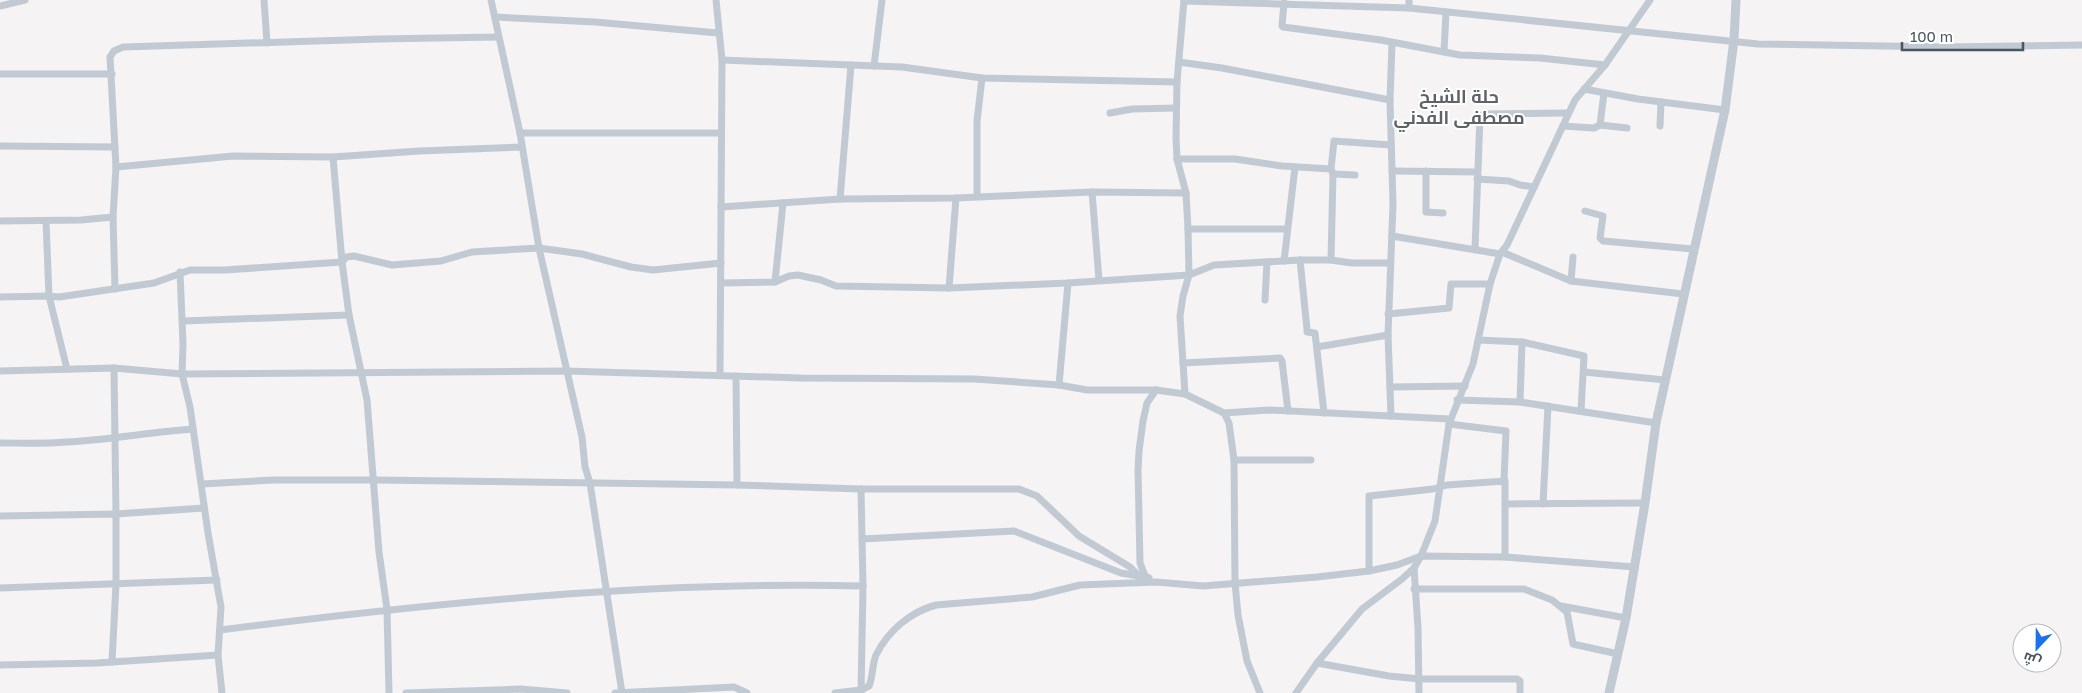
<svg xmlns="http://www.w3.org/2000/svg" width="2082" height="693" font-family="'Golos Text',Cairo,sans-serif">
	<rect width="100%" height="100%" fill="#f5f3f3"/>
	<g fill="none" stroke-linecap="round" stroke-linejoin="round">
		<g stroke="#c1cad2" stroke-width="7">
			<polyline points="264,0 267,43"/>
			<polyline points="491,0 520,133 539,248 582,437 585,467 590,483 622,693"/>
			<polyline points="716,0 722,60 720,375"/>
			<polyline points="1184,0 1177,82 1176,138 1177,159 1186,193 1188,229 1189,275 1183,296 1180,316 1185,394"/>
			<polyline points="1184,1 1409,8 1758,44 1944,47 2082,45"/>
			<polyline points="1284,3 1282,26 1283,27 1381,40 1460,55 1540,58 1605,65"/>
			<polyline points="0,6 25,0"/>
			<polyline points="1409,8 1409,0"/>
			<polyline points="495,17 595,22 718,33"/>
			<polyline points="1444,52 1446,12"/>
			<polyline points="722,60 902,67 982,78 1177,82"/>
			<polyline points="1179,62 1222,68 1390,100"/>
			<polyline points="874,66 882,0"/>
			<polyline points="0,74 112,74"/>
			<polyline points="1584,89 1638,99 1725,110"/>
			<polyline points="1110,113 1132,109 1176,108"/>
			<polyline points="1600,125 1604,93"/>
			<polyline points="1563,126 1594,128 1600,125 1627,128"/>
			<polyline points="1660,126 1661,102"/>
			<polyline points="520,133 721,133"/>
			<polyline points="0,146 115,147"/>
			<polyline points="333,157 342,262"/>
			<polyline points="1177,159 1235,159 1282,166 1331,169"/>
			<polyline points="116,167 233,156 333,157 419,151 522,147"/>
			<polyline points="1392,171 1477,172"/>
			<polyline points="1426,171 1426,212 1443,213"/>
			<polyline points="1333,174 1355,175"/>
			<polyline points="1477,179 1509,181 1520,185 1534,187"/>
			<polyline points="1092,192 1099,280"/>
			<polyline points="977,196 977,121 982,78"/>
			<polyline points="840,199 851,65"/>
			<polyline points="721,207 840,199 956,198 1092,192 1186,193"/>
			<polyline points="1585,211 1603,216 1600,238 1603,241 1693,249"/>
			<polyline points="0,221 81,220 113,217"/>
			<polyline points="46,221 49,296 59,297 154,283 190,270 225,270 342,262 349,315 367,400 379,552 387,609 389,693"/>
			<polyline points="1188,229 1287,229"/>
			<polyline points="1392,236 1500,254"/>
			<polyline points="1475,249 1480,116 1486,114 1568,113"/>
			<polyline points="1502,252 1571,281 1683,294"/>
			<polyline points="1300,260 1307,329 1307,332 1315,333 1324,413"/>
			<polyline points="1331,260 1333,174 1331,169 1334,141 1391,145"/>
			<polyline points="1284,261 1295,167"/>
			<polyline points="342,262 346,257 354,256 392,265 441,261 472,252 539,248 582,254 631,267 653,270 721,263"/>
			<polyline points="180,272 183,344 182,374 190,407 208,533 221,607 218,655 222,693"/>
			<polyline points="1571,281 1573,257"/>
			<polyline points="775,282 783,203"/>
			<polyline points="721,283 775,282 789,276 798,275 821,280 836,286 949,288 1068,283 1189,275 1214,265 1300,260 1331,260 1352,263 1390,263"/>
			<polyline points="949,288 956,198"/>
			<polyline points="115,289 113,217 116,167 110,57 114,51 123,47 379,39 498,37"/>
			<polyline points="0,297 49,296 67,369"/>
			<polyline points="1265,300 1267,262"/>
			<polyline points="1388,314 1449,308 1451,284 1490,284"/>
			<polyline points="183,321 349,315"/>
			<polyline points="1478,340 1522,342 1584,356 1581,411"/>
			<polyline points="1317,347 1388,335"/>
			<polyline points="1183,363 1280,358 1282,361 1288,411"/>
			<polyline points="114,368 116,514 204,508"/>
			<polyline points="0,371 114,368 182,374 566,371 801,378 974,379 1059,385 1087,390 1156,390 1185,394 1224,413 1229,423 1234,460 1235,583 1238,615 1247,661 1260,693"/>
			<polyline points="1584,372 1665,380"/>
			<polyline points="736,376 737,485"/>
			<polyline points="1059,385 1068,283"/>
			<polyline points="1390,387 1465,386"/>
			<polyline points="1457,400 1520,402 1656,423"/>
			<polyline points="1520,402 1522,342"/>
			<polyline points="1224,413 1269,410 1450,419"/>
			<polyline points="1391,416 1388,335 1393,204 1390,100 1392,43"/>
			<polyline points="1449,424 1506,431 1504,481"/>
			<path d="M0 443C22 443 44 444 66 442 109 440 150 432 193 429"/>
			<polyline points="1234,460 1311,460"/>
			<polyline points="202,484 273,480 375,480 737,485 861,489 1019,489 1037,496 1079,536 1130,567 1139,576 1145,576"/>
			<polyline points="861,489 863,586 861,693"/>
			<polyline points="1505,504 1645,503"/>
			<polyline points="1543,504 1548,406"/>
			<polyline points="0,516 116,514 116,584 112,662"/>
			<polyline points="862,539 1014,531 1121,573 1139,576"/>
			<polyline points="1414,568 1418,628 1419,693"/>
			<polyline points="1369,571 1369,496 1433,489 1447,485 1505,481 1505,557"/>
			<polyline points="1149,578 1145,576 1140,563 1138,470 1139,451 1143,421 1147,403 1156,390"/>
			<polyline points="0,588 217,580"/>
			<polyline points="1414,589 1524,589 1552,600 1567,612 1573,644 1618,654"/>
			<polyline points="1561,606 1626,618"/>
			<path d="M220 630C433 603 648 581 863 586"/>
			<polyline points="1317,663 1389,676 1420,679 1517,679 1520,681 1520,693"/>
			<polyline points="0,665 97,663 218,655"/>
			<polyline points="406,693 521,689 567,693"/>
			<polyline points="615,693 734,687 747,693"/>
			<path d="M835 693 861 690 869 686C873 677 872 665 876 655 888 631 910 612 936 605L1032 597 1080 585 1156 582 1203 586 1317 577 1369 571 1397 565 1421 556 1505 557 1635 567"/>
			<polyline points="1296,693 1317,663 1362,609 1402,579 1414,568 1421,556 1435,521 1449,424 1473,364 1490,284 1500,254 1507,245 1575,100 1605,65 1650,0"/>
		</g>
		<polyline stroke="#c1cad2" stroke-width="9" points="1609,693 1626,618 1645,503 1656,423 1725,110 1734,40 1736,0"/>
	</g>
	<g text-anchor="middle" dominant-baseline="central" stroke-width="4" stroke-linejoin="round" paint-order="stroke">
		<g font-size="18" font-weight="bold" fill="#5f6368" stroke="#fff">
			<text x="1459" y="96">حلة الشيخ<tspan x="1459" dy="21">مصطفى الفدني</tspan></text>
		</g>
	</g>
	<g transform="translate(2037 648) rotate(202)"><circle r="24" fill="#ffffff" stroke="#b7bbc0"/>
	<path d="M0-4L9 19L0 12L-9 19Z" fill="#1a73e8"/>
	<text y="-8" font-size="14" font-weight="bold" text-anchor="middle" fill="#4a5661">ش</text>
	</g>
	<path d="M1902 42v8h121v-8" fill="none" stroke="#4a5661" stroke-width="2.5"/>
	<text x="1910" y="42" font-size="15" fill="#4a5661" stroke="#ffffff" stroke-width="4" paint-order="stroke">100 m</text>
</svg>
